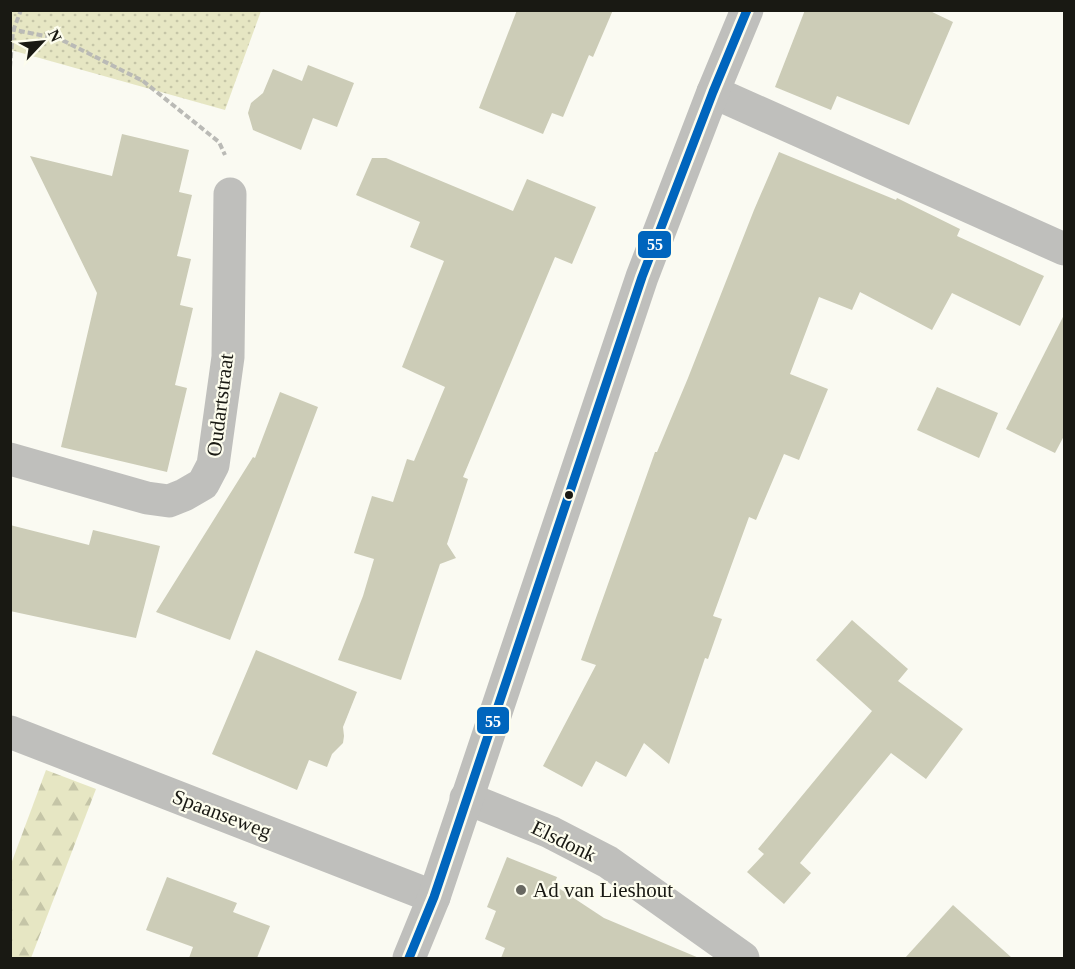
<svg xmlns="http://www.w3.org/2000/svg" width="1075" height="969" font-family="'Times New Roman',serif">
	<defs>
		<pattern id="grass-dots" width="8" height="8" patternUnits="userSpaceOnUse" patternTransform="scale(1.5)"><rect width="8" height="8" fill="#e6e6c3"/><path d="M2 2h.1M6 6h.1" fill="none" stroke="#c5c5a7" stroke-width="1.8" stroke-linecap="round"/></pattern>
		<pattern id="forest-firs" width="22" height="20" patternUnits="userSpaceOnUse" patternTransform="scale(1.5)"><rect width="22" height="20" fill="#e6e6c3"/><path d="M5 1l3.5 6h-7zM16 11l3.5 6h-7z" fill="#c5c5a7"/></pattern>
	</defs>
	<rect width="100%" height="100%" fill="#fafaf2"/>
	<polygon fill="url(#grass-dots)" points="10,11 11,10 261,11 225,110 11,50"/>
	<polygon fill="url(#forest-firs)" points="46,770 96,789 31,958 11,958 11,864"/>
	<g fill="#ccccb7">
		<polygon points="517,10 613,10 593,57 589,55 563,117 552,113 543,134 479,108"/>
		<polygon points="805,10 928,10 953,22 909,125 837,96 831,110 775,87"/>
		<polygon points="308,65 354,83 337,127 313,118 301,150 253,130 248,113 251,103 263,93 273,69 302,81"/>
		<polygon points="122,134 189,150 179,192 192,195 177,256 191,259 180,305 193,308 175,385 187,388 167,472 61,447 97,293 30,156 112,176"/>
		<polygon points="779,152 896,200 897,198 960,229 957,236 1044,276 1020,326 952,293 932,330 860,292 852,310 819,297 790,374 828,389 799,460 784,454 756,520 749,517 713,616 722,619 708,659 705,658 669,764 644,743 626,777 596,761 582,787 543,766 596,665 581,660 655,452 657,452 688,378 754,210"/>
		<polygon points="372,158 386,158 513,211 527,179 596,207 572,264 555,257 463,477 468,479 447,544 456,558 440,564 401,680 338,660 363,596 374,559 354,553 372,496 393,502 407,459 414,461 445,387 402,367 444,261 410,247 420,222 356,195"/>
		<polygon points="1065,313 1065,434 1055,453 1006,429"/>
		<polygon points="937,387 998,413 979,458 917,430"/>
		<polygon points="280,392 318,407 230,640 156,612 253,457 255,458"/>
		<polygon points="10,525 89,545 93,530 160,546 136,638 10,611"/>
		<polygon points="852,620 908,669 898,681 963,729 926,779 891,753 800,863 811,873 784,904 747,872 764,854 758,849 872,711 816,660"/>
		<polygon points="256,650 357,692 343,727 344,736 343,743 332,754 327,767 309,760 297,790 212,754"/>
		<polygon points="507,857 557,877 554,885 604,918 699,958 501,958 505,948 485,939 496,911 487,907"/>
		<polygon points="167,877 237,903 233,912 270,926 257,958 189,958 193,947 146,930"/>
		<polygon points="953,905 1012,958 905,958"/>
	</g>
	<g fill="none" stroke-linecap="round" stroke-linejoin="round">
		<g stroke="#babab6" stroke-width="4" stroke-dasharray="6 3" stroke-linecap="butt">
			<polyline points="10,29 60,39 143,81 219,142 225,155"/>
			<polyline points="10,67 13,31 21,10"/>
		</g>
		<g stroke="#bfbfbc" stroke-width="33">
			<polyline points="713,92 1064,249"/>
			<polyline points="10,459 147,498 169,501 184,495 203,484 213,465 228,357 230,194"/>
			<polyline points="10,732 434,897"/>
			<polyline points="466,798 550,832 608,862 743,958"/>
			<polyline points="409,958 434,897 642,277 713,92 747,10"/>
		</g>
		<g stroke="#fdfdee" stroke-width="14">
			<polyline id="bus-1" points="409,958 434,897 642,277 713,92 747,10"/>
		</g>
		<use href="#bus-1" stroke="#0065bd" stroke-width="9"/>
	</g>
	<circle fill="#191913" stroke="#fdfdee" stroke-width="2" cx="569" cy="495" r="5"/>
	<circle fill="#686861" stroke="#fdfdee" stroke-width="2" cx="521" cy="890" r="6"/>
	<g text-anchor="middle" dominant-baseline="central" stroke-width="4.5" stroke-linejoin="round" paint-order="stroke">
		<g font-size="21" fill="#191913" stroke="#fdfdee">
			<text transform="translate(220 405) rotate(-83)">Oudartstraat</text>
			<text transform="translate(222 814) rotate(21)">Spaanseweg</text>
			<text transform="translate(564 841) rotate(26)">Elsdonk</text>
		</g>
		<g font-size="21" fill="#191913" stroke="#fdfdee" text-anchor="start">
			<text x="533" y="890">Ad van Lieshout</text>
		</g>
	</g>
	<g stroke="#fdfdee" stroke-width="2">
		<rect x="637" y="230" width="35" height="29" rx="6" fill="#0065bd"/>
		<rect x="476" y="706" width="34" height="29" rx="6" fill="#0065bd"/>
	</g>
	<g font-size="16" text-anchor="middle" font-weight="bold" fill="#fff">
		<text x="655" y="250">55</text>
		<text x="493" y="727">55</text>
	</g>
	<rect width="1075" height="969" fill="none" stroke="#191913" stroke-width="24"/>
	<g transform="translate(42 42) rotate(64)" stroke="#fdfdee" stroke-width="4.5" paint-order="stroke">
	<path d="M0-4.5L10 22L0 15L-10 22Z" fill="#191913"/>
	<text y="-9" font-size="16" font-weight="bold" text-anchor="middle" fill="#191913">N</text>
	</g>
</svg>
